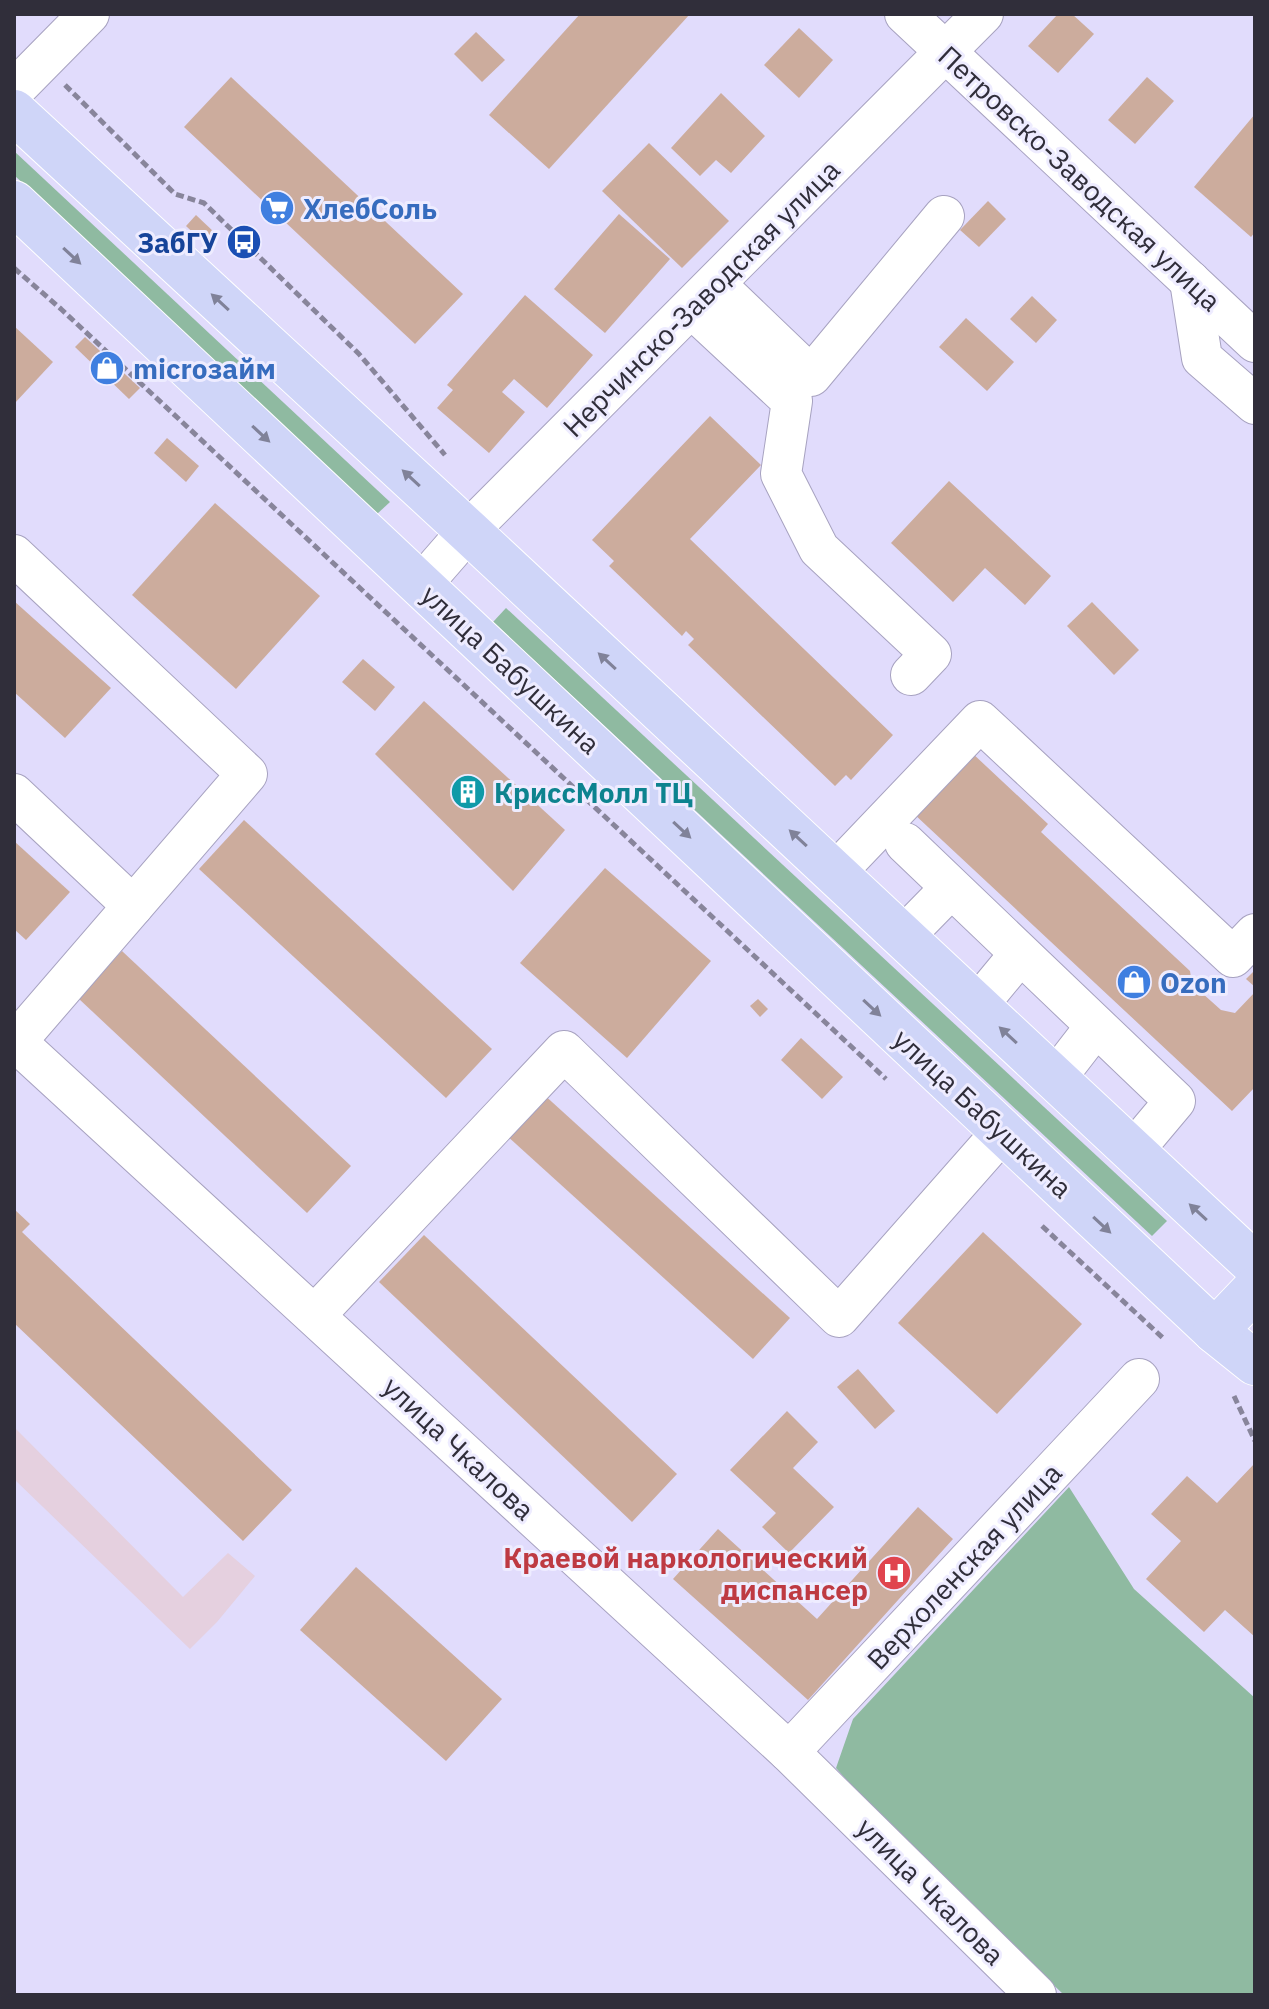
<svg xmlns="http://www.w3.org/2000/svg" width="1269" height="2009" font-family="'IBM Plex Sans',sans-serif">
	<rect width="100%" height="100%" fill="#e1dcfc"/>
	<polygon fill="#e5d0df" points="14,1427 183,1597 228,1553 255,1576 217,1622 190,1649 14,1479"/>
	<g fill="#8fbaa1">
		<polygon points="14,151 390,502 377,514 14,175"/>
		<polygon points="506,608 1167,1221 1152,1236 493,622"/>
		<polygon points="1069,1487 1134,1589 1255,1698 1255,1995 1064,1995 881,1819 836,1768 853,1719"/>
	</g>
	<g fill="#ccac9d">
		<polygon points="580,14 690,14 549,169 489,115"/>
		<polygon points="1058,14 1072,14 1094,34 1058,73 1028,46"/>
		<polygon points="799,28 833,60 799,98 764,65"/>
		<polygon points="476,32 505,60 482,82 454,54"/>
		<polygon points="231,77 463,294 415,344 184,127"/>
		<polygon points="1147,77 1174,101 1135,144 1108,120"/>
		<polygon points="721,93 765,136 731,173 716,160 700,176 671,148"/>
		<polygon points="1255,114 1255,232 1251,237 1194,187"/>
		<polygon points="649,143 729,221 682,268 602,191"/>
		<polygon points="988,201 1006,219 979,247 960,230"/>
		<polygon points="619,214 670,259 605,333 554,289"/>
		<polygon points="196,215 215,233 205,244 186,226"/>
		<polygon points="525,295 593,355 547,408 514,379 502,392 525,412 489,453 437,408 453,390 447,385"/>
		<polygon points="1032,296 1057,320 1036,343 1010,319"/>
		<polygon points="966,318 1014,362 987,391 939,347"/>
		<polygon points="14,326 53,362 14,404"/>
		<polygon points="85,337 140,388 129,399 75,347"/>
		<polygon points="710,416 761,465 690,539 893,735 851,780 846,775 835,786 688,645 694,639 686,631 682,636 609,566 614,561 592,540"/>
		<polygon points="167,438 199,466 186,482 154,453"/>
		<polygon points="949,481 1051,576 1025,605 985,568 953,602 891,543"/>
		<polygon points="215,503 320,596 236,689 132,595"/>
		<polygon points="14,601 111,688 65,738 14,692"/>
		<polygon points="1092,602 1139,650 1114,675 1067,626"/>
		<polygon points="363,659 395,687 375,711 342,682"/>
		<polygon points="424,701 565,830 513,891 375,754"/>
		<polygon points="971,752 1048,824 1041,832 1190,971 1192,984 1221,1010 1235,1013 1255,992 1255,1087 1232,1111 913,813"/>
		<polygon points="244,820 492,1049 446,1098 199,869"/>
		<polygon points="14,841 70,892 26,940 14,929"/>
		<polygon points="605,868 711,961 627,1058 520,963"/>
		<polygon points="122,951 351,1166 307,1213 78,998"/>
		<polygon points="1255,970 1255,987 1246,979"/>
		<polygon points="758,999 768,1009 760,1017 750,1006"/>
		<polygon points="801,1038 843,1077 822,1099 781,1060"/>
		<polygon points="541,1092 790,1318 753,1359 504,1133"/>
		<polygon points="14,1209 30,1224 22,1232 292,1490 243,1541 14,1323"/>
		<polygon points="983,1232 1082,1324 997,1414 898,1323"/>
		<polygon points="424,1235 677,1474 632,1522 379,1282"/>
		<polygon points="858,1369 895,1411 875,1429 837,1387"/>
		<polygon points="787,1411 818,1442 793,1468 834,1507 789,1553 762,1527 776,1513 730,1470"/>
		<polygon points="1255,1463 1255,1637 1225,1610 1204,1632 1146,1579 1181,1541 1151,1514 1187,1476 1217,1503"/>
		<polygon points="918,1507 953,1539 808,1700 673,1579 718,1529 817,1619"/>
		<polygon points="356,1567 502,1699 446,1761 300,1630"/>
	</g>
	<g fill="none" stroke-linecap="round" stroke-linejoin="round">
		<g stroke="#a7a2c0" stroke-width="42">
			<g id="minor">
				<polyline points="905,14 1255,342"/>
				<polyline points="14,90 89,14"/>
				<polyline points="1190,281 1202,358 1255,404"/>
				<polyline points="715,284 811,376 944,216"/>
				<polyline points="692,308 792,401 781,474 819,549 931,654 911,675"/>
				<polyline points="14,555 247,774 14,1044"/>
				<polyline points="421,585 468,531 983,14"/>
				<polyline points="14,794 133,906"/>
				<polyline points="905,843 1175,1101 1133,1151"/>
				<polyline points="835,873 980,721 1233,957 1255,934"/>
				<polyline points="903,937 951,888"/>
				<polyline points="977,1006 1020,954"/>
				<polyline points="14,1040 789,1752 1036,1995"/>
				<polyline points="1055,1079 1096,1026"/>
				<polyline points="315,1315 564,1051 839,1317 1003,1131"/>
				<polyline points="789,1752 1139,1379"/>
			</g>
		</g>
		<g stroke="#fff" stroke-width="46">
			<g id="major">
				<polyline points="14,112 468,531 1255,1265"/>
				<polyline points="14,203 1215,1331 1255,1363"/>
				<polyline points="1215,1331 1255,1289"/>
			</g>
		</g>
		<g stroke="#88859b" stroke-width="5" stroke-dasharray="8 4" stroke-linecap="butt">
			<polyline points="65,85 175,194 204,203 359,354 445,455"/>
			<polyline points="14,268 61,309 886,1079"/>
			<polyline points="1042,1226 1164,1339"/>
			<polyline points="1234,1396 1255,1441"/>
		</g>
		<use href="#minor" stroke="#fff" stroke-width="40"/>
		<use href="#major" stroke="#cfd5f8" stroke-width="44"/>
	</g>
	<defs><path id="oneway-solid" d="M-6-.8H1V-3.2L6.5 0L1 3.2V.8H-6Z" transform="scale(2)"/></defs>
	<g fill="#808299">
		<use href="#oneway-solid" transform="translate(72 256) rotate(43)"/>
		<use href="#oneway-solid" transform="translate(220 302) rotate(-137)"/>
		<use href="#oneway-solid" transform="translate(261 434) rotate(43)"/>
		<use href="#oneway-solid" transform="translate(411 478) rotate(-137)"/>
		<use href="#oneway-solid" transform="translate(607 661) rotate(-137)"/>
		<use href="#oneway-solid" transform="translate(682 830) rotate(43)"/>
		<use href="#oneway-solid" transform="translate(798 838) rotate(-137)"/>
		<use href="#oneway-solid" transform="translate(872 1008) rotate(43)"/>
		<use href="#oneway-solid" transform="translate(1008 1035) rotate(-137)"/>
		<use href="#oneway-solid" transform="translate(1198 1212) rotate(-137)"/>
		<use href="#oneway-solid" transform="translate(1102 1225) rotate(43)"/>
	</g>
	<defs>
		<g id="supermarket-disc" transform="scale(1.8)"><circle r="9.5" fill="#3f7fe0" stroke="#eeecff"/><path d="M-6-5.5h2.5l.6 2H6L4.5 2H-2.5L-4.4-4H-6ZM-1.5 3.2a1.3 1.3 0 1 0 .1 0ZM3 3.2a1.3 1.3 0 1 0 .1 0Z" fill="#fff"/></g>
		<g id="bus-disc" transform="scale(1.8)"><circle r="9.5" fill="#1a4fb4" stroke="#eeecff"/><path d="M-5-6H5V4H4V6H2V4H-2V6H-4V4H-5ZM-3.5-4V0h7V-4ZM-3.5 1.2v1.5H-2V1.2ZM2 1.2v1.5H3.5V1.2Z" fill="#fff"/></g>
		<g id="shop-disc" transform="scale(1.8)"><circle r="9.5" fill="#3f7fe0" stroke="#eeecff"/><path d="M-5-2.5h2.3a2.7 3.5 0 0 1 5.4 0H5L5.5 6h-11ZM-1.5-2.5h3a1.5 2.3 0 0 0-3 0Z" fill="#fff"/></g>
		<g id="building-disc" transform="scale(1.8)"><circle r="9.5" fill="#0f9aa8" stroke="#eeecff"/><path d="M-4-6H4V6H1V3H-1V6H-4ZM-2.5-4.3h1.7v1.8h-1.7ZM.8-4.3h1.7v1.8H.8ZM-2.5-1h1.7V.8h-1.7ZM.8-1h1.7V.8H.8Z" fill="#fff"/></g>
		<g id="hospital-disc" transform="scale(1.8)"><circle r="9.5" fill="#e0444e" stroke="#eeecff"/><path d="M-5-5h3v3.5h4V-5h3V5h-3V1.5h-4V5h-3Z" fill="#fff"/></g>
	</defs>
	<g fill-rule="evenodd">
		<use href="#supermarket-disc" x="277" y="208"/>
		<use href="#bus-disc" x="244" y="242"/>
		<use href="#shop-disc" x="107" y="368"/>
		<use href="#building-disc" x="468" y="792"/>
		<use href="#shop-disc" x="1134" y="982"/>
		<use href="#hospital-disc" x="894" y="1573"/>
	</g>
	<g text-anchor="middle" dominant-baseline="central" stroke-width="6" stroke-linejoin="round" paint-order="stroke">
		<g font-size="28" fill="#302e3a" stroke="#eeecff">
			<text transform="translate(1080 178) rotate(43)">Петровско-Заводская улица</text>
			<text transform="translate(701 298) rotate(-45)">Нерчинско-Заводская улица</text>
			<text transform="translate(511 669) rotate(43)">улица Бабушкина</text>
			<text transform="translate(983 1113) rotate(43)">улица Бабушкина</text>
			<text transform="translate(459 1448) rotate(43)">улица Чкалова</text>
			<text transform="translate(964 1566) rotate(-47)">Верхоленская улица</text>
			<text transform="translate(931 1891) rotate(45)">улица Чкалова</text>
		</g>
		<g font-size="28" font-weight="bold" fill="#366cbe" stroke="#eeecff" text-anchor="start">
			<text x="303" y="208">ХлебСоль</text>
			<text x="133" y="368">microзайм</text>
			<text x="1160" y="982">Ozon</text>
		</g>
		<g font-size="28" font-weight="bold" fill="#164399" stroke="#eeecff" text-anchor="end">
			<text x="218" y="242">ЗабГУ</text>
		</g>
		<g font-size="28" font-weight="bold" fill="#0d838f" stroke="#eeecff" text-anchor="start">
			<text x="494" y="792">КриссМолл ТЦ</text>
		</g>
		<g font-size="28" font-weight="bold" fill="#be3a42" stroke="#eeecff" text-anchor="end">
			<text x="868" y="1557">Краевой наркологический<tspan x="868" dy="32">диспансер</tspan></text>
		</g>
	</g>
	<rect width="1269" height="2009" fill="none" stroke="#302e3a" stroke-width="32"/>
</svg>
